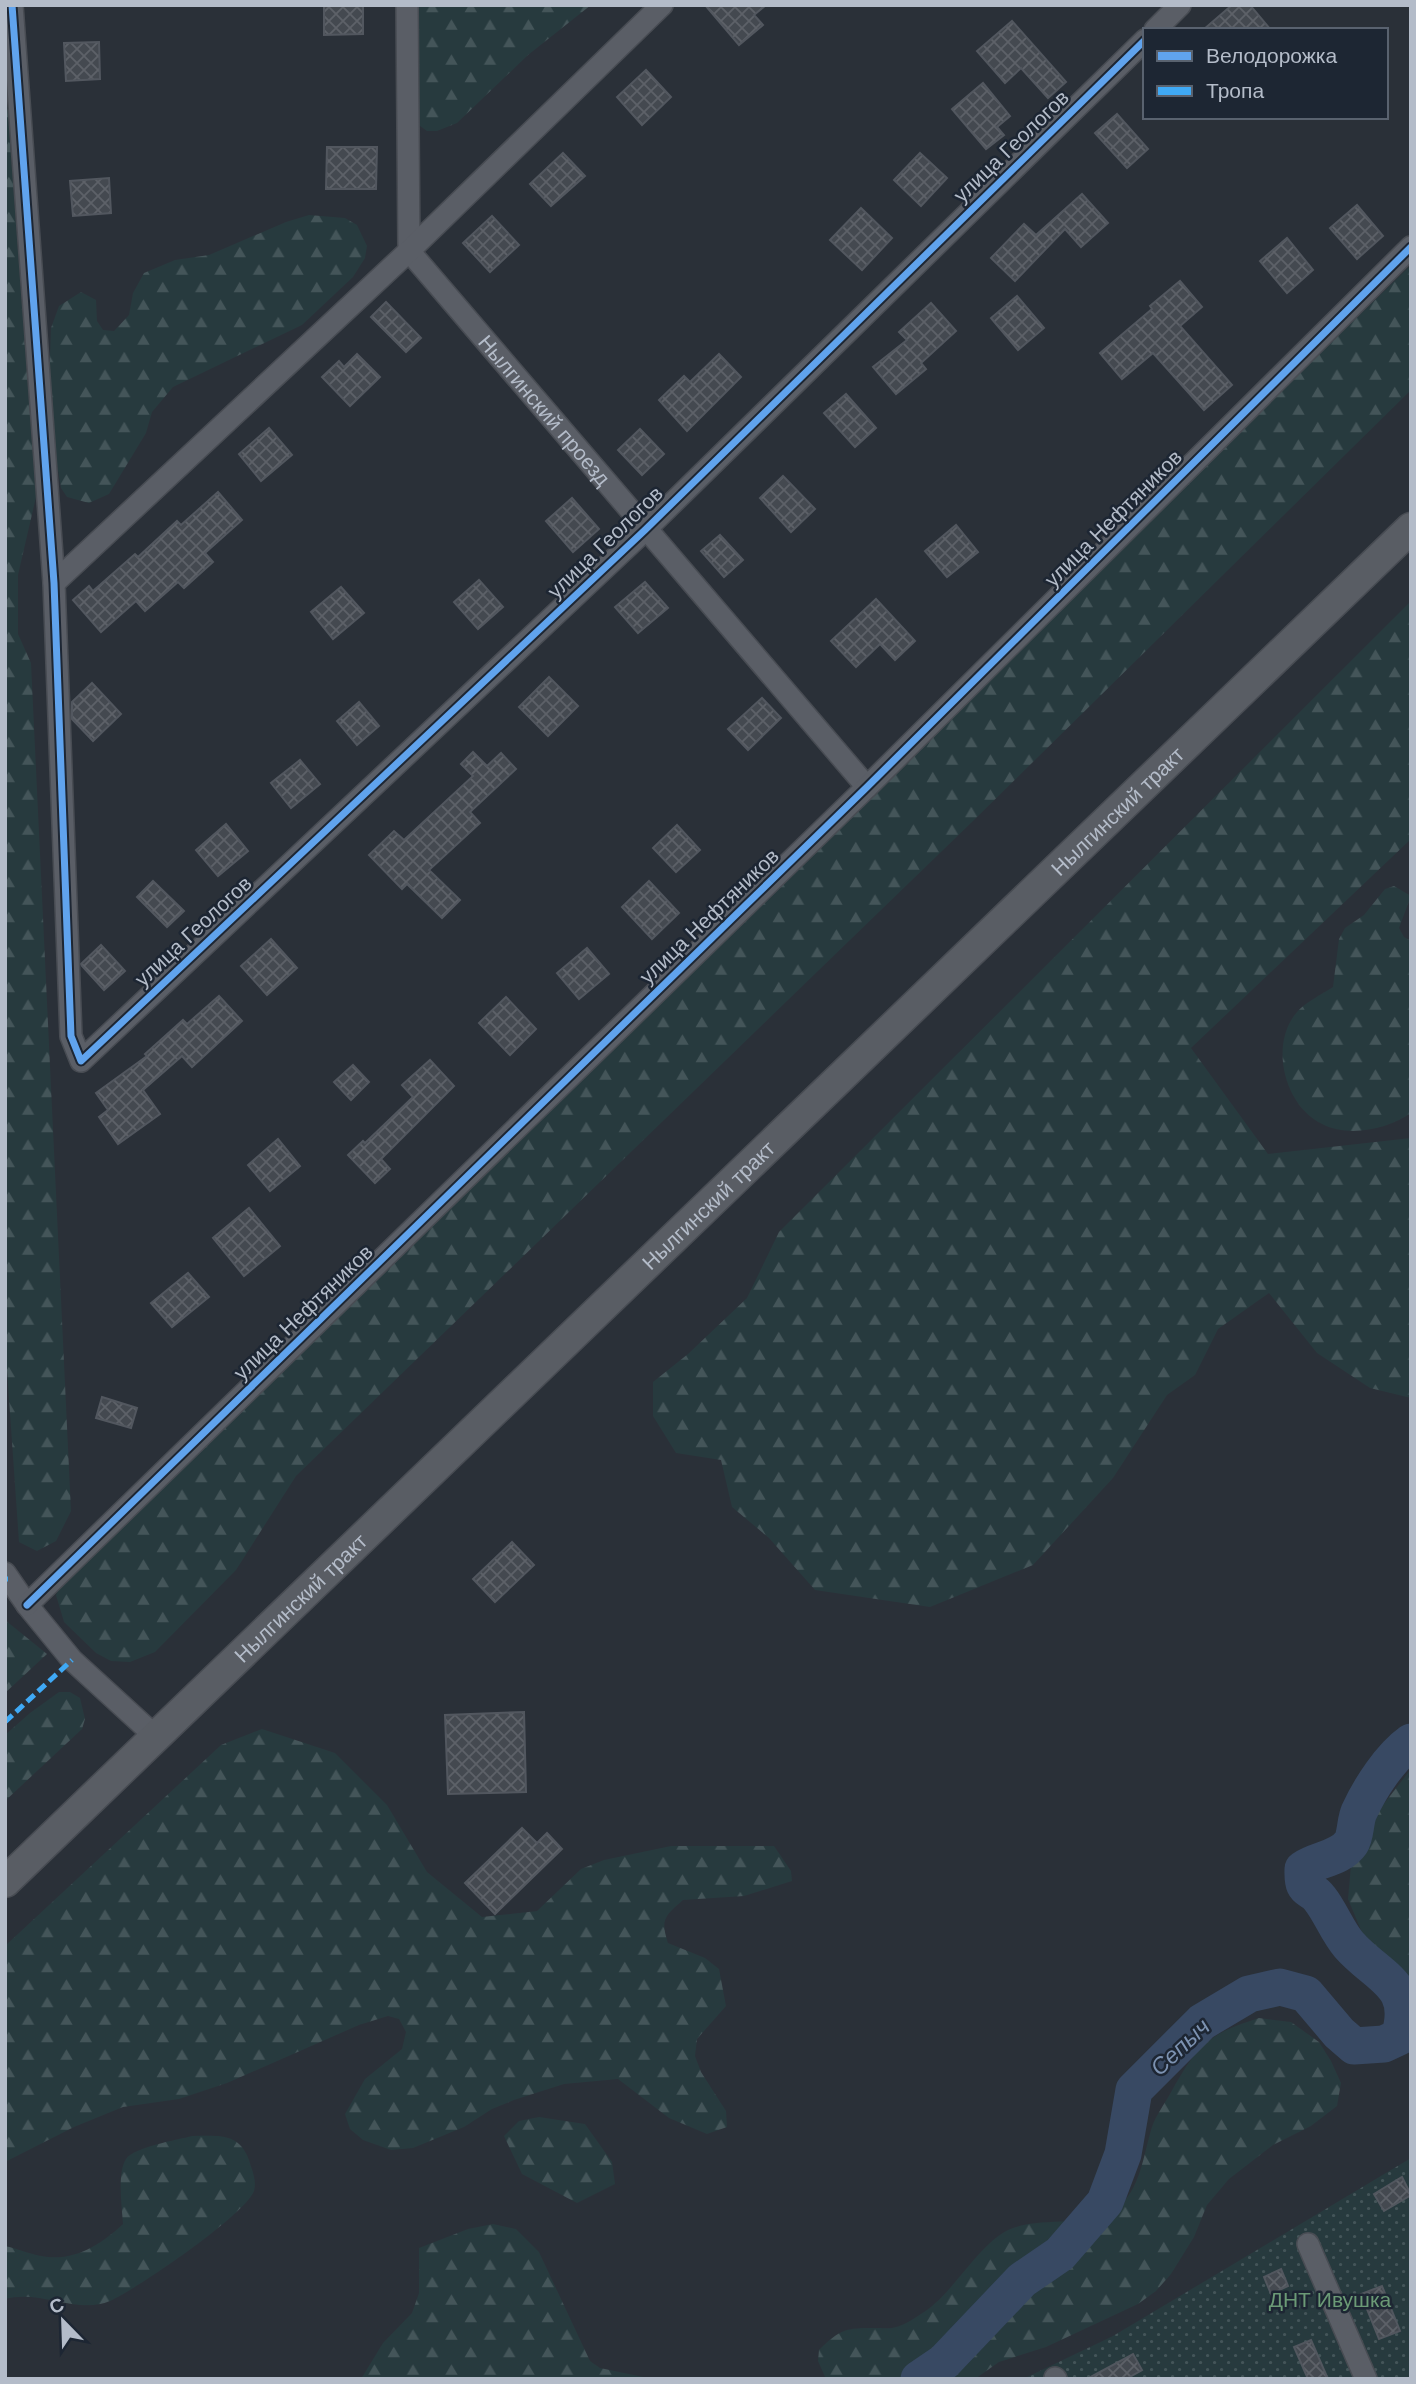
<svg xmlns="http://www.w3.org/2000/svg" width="1416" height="2384" font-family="Arial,sans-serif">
	<defs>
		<pattern id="grass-dots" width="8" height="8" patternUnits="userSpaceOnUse" patternTransform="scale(1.75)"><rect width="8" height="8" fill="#273a3e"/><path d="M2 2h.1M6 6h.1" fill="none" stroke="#445559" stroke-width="1.8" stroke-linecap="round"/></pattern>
		<pattern id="forest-firs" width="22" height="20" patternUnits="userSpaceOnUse" patternTransform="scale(1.75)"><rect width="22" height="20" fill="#273a3e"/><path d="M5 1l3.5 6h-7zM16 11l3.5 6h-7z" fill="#445559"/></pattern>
		<pattern id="building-cross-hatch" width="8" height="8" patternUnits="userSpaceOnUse" patternTransform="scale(1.75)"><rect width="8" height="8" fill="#444950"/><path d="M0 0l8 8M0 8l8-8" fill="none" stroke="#5d6168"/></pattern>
	</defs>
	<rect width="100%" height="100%" fill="#2a3038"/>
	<polygon fill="url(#grass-dots)" points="1411,2158 1411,2379 1023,2379 1113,2336"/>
	<g fill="url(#forest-firs)">
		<polygon points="401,5 591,5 528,55 457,123 437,131 427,131 409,118"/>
		<polygon points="5,74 36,497 18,575 18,634 31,663 71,1511 56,1541 37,1551 19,1542 5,1342"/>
		<polygon points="309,215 345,218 357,225 367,246 365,258 353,277 302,325 173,387 152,412 146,433 109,494 89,503 67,497 61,488 48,411 51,328 59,306 81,292 96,300 97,321 103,330 114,331 129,315 133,293 144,273 175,260 209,255 286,222"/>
		<polygon points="1411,265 1411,390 972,822 296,1476 236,1570 155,1652 130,1662 111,1661 96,1653 64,1622 56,1595 66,1574"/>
		<polygon points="1411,601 1411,839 1191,1048 1268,1154 1411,1138 1411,1398 1370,1388 1317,1353 1269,1293 1218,1329 1195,1375 1167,1395 1113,1478 1033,1565 930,1607 815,1590 769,1538 732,1507 721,1460 676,1453 653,1416 653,1382 688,1354 747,1298 779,1232"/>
		<path d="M1394 886 1411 896 1399 928 1404 937 1411 941V1113C1388 1129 1349 1138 1322 1124 1284 1106 1269 1044 1297 1012 1306 1002 1322 994 1333 987L1339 939 1345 928 1364 915 1385 889Z"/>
		<polygon points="5,1620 47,1654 5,1693"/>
		<polygon points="59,1692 70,1692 80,1698 85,1719 82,1729 5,1801 5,1735 30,1713"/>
		<path d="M262 1729 335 1753 387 1805 427 1872 482 1917 537 1911 581 1869 604 1860 671 1846H774L791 1871 792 1881 744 1896 683 1900C665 1916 660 1919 668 1943L705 1958 719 1969 726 2006 697 2039 695 2056 701 2072 726 2111 727 2127 707 2134 669 2118 618 2079 564 2084 514 2100 492 2109 464 2127 413 2148 391 2150 363 2140 350 2129 345 2114 365 2079 402 2049 406 2032 399 2019 388 2016 359 2025 227 2083 179 2099 123 2107 74 2127 5 2162V1946L221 1745Z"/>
		<polygon points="1411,1769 1411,1982 1401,1979 1383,1963 1366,1942 1348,1899 1352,1854 1383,1805"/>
		<path d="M1259 2018 1291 2022 1319 2042 1331 2061 1341 2083 1337 2106 1311 2126 1273 2145 1229 2179 1207 2205 1194 2237 1171 2274 1156 2291 1138 2304 1046 2347 999 2362 975 2379H826L818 2361 819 2350C842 2327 848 2328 880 2328 885 2328 891 2329 896 2327 905 2325 916 2317 924 2312 956 2291 980 2240 1013 2228 1046 2216 1086 2229 1116 2208 1140 2193 1144 2152 1152 2127 1156 2115 1164 2105 1170 2094 1196 2047 1207 2034 1259 2018Z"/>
		<polygon points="539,2117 585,2124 612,2162 615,2184 577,2203 522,2174 504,2136 519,2121"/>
		<path d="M192 2136C218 2136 239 2132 249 2160 252 2170 257 2181 254 2191 245 2215 137 2289 110 2301 77 2315 40 2289 5 2299V2246C19 2249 34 2256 48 2257 77 2260 103 2243 123 2224 122 2208 117 2172 126 2159 134 2147 177 2140 192 2136Z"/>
		<polygon points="493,2224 516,2229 539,2252 590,2361 600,2368 653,2379 361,2379 383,2343 412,2313 419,2293 419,2248 468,2229"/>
	</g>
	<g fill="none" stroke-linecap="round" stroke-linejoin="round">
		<path stroke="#384963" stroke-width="37" d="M919 2379 944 2362 1022 2280 1060 2254 1105 2202 1123 2154 1134 2090 1202 2022 1249 1994 1280 1987 1306 1994 1339 2033 1354 2046 1384 2044 1399 2037C1416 1984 1378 1978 1349 1945 1337 1931 1331 1913 1320 1899 1310 1885 1302 1895 1303 1869 1317 1859 1340 1859 1351 1843 1356 1835 1355 1821 1359 1812 1370 1788 1390 1757 1411 1742"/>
	</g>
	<g fill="url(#building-cross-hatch)" stroke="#52575f" stroke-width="2">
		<polygon points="324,5 363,5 363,34 324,35"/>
		<polygon points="705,5 766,5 754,15 763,25 739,45"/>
		<polygon points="1232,5 1250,5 1271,30 1203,30"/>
		<polygon points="1012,21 1066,82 1048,98 1021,68 1005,83 977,51"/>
		<polygon points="99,42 100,79 66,81 64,43"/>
		<polygon points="646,70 671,97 642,125 617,97"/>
		<polygon points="983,83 1010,116 997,127 1004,135 986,149 952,109"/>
		<polygon points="1117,114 1148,149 1127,168 1095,133"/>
		<polygon points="327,147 377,147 376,189 326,189"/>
		<polygon points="563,153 585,176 551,206 530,184"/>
		<polygon points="920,153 947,178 921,206 894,180"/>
		<polygon points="109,178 111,213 73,216 70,181"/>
		<polygon points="1082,194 1108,223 1081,247 1065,229 1015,281 991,258 1024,224 1036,235"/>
		<polygon points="1357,205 1383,236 1357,259 1330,228"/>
		<polygon points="861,208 892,238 862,270 830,240"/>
		<polygon points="492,216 519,245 490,272 463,243"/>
		<polygon points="1287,238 1313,270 1287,293 1260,261"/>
		<polygon points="1180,281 1202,307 1180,326 1232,385 1204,410 1153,353 1122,379 1100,353 1152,309 1150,306"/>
		<polygon points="1017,296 1044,328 1018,350 991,318"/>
		<polygon points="386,302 421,338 406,352 371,317"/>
		<polygon points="931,303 956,331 921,363 926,369 896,394 873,367 907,340 899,332"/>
		<polygon points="357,354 380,377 350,406 322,377 339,361 344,367"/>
		<polygon points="719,354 741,377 687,431 659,400 684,376 690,382"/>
		<polygon points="846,394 876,428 855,447 824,413"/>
		<polygon points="269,428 292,455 261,481 239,454"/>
		<polygon points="640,429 664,454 642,475 618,450"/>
		<polygon points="783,476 815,509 791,532 760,498"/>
		<polygon points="218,492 242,520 205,553 213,562 184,588 178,582 145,611 136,601 101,632 73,600 89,586 93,591 135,554 138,557 177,521 181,525"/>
		<polygon points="572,498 599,529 573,552 546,521"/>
		<polygon points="956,525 978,552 947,577 925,551"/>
		<polygon points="720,535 743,560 724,577 701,551"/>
		<polygon points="479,580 503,607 478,629 454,602"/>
		<polygon points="645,582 668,608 638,633 615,607"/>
		<polygon points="341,587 364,613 333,639 311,612"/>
		<polygon points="876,599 915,641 895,660 880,644 856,667 831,641"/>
		<polygon points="549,677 578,706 548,736 519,707"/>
		<polygon points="92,683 121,714 93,741 72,719 72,702"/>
		<polygon points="762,698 781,718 748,750 728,729"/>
		<polygon points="359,702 379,726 357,745 337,721"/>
		<polygon points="473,752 487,766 501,753 516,769 470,812 480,823 429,870 460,900 442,918 407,884 402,889 369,855 394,831 404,840 473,776 461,764"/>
		<polygon points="300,760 320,784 291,808 271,783"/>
		<polygon points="226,824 248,851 218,876 196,850"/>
		<polygon points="677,825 700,850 676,872 653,848"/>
		<polygon points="153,881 184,911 167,927 137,897"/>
		<polygon points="649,881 679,913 652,939 622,907"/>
		<polygon points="271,939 297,968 267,995 241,966"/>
		<polygon points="101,945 125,971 104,990 82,966 81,964"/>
		<polygon points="587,948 609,974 579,999 557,973"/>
		<polygon points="219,996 242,1021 192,1067 182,1056 143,1090 160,1114 118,1144 99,1117 108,1110 96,1093 147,1056 145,1054 183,1020 187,1024"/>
		<polygon points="506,997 536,1029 510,1055 479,1023"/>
		<polygon points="430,1060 454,1086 381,1159 390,1169 375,1183 348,1155 363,1141 365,1143 413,1097 402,1085"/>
		<polygon points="353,1065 369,1082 351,1100 334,1082"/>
		<polygon points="278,1139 300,1166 270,1191 248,1165"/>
		<polygon points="249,1208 280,1246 244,1276 213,1238"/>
		<polygon points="188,1273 209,1297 172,1327 151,1303"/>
		<polygon points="102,1397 137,1408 131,1428 96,1418"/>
		<polygon points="512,1542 534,1565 495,1602 473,1579"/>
		<polygon points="524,1712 526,1792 448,1794 445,1715"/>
		<polygon points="522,1828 537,1843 547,1833 562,1849 495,1914 465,1883"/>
		<polygon points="1402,2177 1411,2195 1384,2211 1374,2194"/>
		<polygon points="1281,2269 1288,2286 1271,2294 1264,2277"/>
		<polygon points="1382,2286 1400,2331 1379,2339 1361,2294"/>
		<polygon points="1311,2340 1328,2379 1308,2379 1294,2347"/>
		<polygon points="1133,2354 1142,2370 1126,2379 1087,2379"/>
	</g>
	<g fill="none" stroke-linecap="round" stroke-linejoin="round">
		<g stroke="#484c53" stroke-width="24">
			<g id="minor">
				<polyline points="12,5 54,583 71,1036 81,1061 645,530 1145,40"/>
				<path id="s1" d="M407 5 409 251 867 787"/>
				<polyline points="1155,30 1180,5"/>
				<polyline points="54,583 409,251 662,5"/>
				<polyline points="5,1573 27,1605 72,1660 155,1736"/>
				<polyline points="27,1605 867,787 1411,247"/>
				<polyline points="1308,2244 1366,2379"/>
				<polyline points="1055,2378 1056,2379"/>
			</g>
		</g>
		<g stroke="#484c53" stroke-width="33">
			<g id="secondary">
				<path id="s2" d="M5 1882 1411 528"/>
			</g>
		</g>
		<use href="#minor" stroke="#5a5e66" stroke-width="21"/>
		<use href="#secondary" stroke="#595d64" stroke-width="30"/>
		<g stroke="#3fa9f5" stroke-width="5" stroke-dasharray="10 5" stroke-linecap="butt">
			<polyline points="5,1579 8,1579"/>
			<polyline points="5,1722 72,1660"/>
		</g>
		<g stroke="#1d2633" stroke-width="11">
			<g id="cycleway">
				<polyline points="12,5 54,583 71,1036 81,1061 645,530 1145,40"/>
				<polyline points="27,1605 867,787 1411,247"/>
			</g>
		</g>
		<use href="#cycleway" stroke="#60a3ed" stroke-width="7"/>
	</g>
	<g text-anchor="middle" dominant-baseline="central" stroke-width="5" stroke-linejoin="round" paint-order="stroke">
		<g font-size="21" fill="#b4bcc9" stroke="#1d2633">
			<text transform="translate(1011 146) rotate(-44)">улица Геологов</text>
			<text stroke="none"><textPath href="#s1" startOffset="455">Нылгинский проезд</textPath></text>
			<text transform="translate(1113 518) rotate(-45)">улица Нефтяников</text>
			<text transform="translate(605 542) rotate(-44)">улица Геологов</text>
			<text stroke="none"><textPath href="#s2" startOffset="1544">Нылгинский тракт</textPath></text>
			<text transform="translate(709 916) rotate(-44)">улица Нефтяников</text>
			<text transform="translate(193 931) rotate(-43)">улица Геологов</text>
			<text stroke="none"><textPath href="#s2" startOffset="976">Нылгинский тракт</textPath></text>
			<text transform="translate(303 1312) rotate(-44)">улица Нефтяников</text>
			<text stroke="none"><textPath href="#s2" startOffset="410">Нылгинский тракт</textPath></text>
		</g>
		<g font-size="21" fill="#6b9a76" stroke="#1d2633">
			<text x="1330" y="2299">ДНТ Ивушка</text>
		</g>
		<g font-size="23" font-style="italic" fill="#7c92b1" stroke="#1d2633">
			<text transform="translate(1180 2047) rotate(-43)">Сепыч</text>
		</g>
	</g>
	<rect width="1416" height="2384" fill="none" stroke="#b4bcc9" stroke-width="14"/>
	<rect x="1143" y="28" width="245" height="91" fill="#1d2633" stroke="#59626f" stroke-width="2"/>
	<rect x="1157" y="51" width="35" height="10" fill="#60a3ed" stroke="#59626f" stroke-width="2"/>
	<text x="1206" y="63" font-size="21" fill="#b4bcc9">Велодорожка</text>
	<rect x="1157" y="86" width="35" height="10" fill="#3fa9f5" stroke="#59626f" stroke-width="2"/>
	<text x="1206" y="98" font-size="21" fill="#b4bcc9">Тропа</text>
	<g transform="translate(63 2321) rotate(337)" stroke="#1d2633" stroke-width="5" paint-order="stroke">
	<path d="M0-5L12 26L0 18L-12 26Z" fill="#b4bcc9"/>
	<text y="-10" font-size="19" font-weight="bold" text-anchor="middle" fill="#b4bcc9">С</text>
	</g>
</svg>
